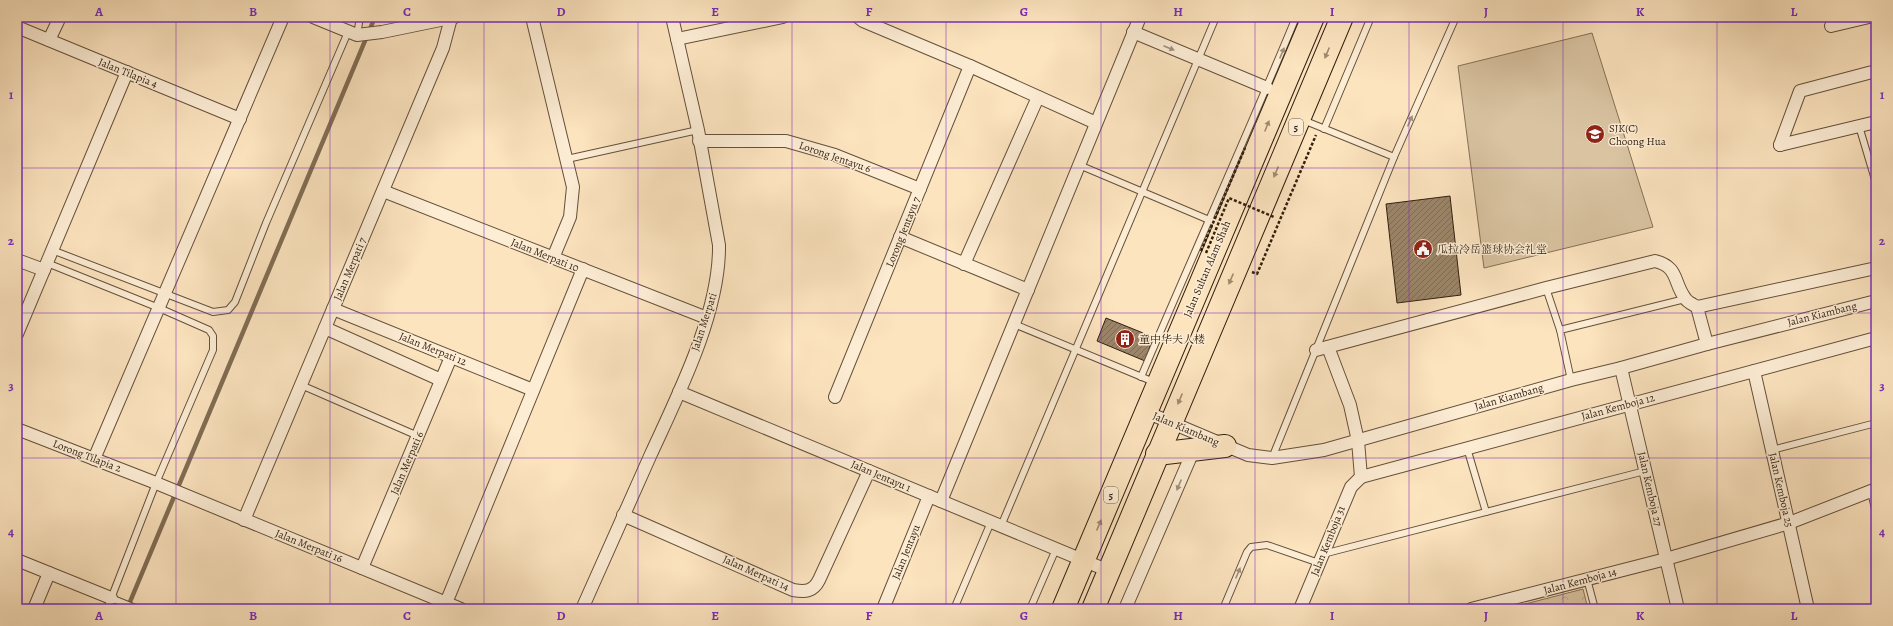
<svg xmlns="http://www.w3.org/2000/svg" width="1893" height="626" font-family="Alegreya,'Noto Serif SC',serif">
	<defs>
		<pattern id="park-crowns" width="20" height="18" patternUnits="userSpaceOnUse"><rect width="20" height="18" fill="#d9c3a1"/><path d="M2 6a3 3 0 1 1 6 0M12 15a3 3 0 1 1 6 0" fill="none" stroke="#bba789"/></pattern>
		<pattern id="building-hatch" width="6" height="6" patternUnits="userSpaceOnUse"><rect width="6" height="6" fill="#9b856a"/><path d="M-1 1l2-2M0 6l6-6M5 7l2-2" fill="none" stroke="#7f6c56"/></pattern>
	</defs>
	<rect width="100%" height="100%" fill="#fce4bf"/>
	<filter id="stains"><feTurbulence type="fractalNoise" baseFrequency=".005" numOctaves="4"/><feColorMatrix values="0 0 0 0 .2 0 0 0 0 .09 0 0 0 0 .02 0 0 0 .5 -.17"/></filter>
	<radialGradient id="worn" r=".72"><stop offset=".6" stop-color="#630" stop-opacity="0"/><stop offset="1" stop-color="#630" stop-opacity=".3"/></radialGradient>
	<polygon fill="#d9c3a1" stroke="#857158" points="1592,33 1653,227 1484,268 1458,66"/>
	<polygon fill="url(#park-crowns)" stroke="#857158" points="1583,589 1588,609 1506,609"/>
	<g fill="none" stroke-linecap="round" stroke-linejoin="round">
		<polyline stroke="#816d54" stroke-width="4.5" points="127,609 375,17"/>
	</g>
	<g fill="url(#building-hatch)" stroke="#311f0e">
		<polygon points="1450,196 1461,295 1397,303 1386,204"/>
		<polygon points="1106,318 1153,337 1145,361 1097,341"/>
	</g>
	<g fill="none" stroke-linecap="round" stroke-linejoin="round">
		<g stroke="#64503a" stroke-width="8">
			<g id="lane">
				<polyline points="357,35 360,17"/>
				<polyline points="1303,120 1394,157"/>
				<polyline points="1859,126 1876,183"/>
				<polyline points="1324,129 1371,17"/>
				<polyline points="567,159 698,130"/>
				<polyline points="1079,165 1221,225"/>
				<polyline points="52,250 213,312 228,310 235,302 266,223 348,32"/>
				<polyline points="47,263 159,308 209,330 213,336 213,350 156,483 107,609"/>
				<polyline points="1546,288 1560,330"/>
				<polyline points="1014,324 1154,382"/>
				<path d="M1141 377C1192 257 1246 138 1296 17"/>
				<polyline points="1571,380 1560,330 1685,299"/>
				<polyline points="301,385 418,436"/>
				<polyline points="1467,448 1486,512"/>
				<polyline points="1772,450 1876,423"/>
				<polyline points="1272,458 1394,157 1456,17"/>
				<polyline points="1871,491 1876,514"/>
				<polyline points="1001,526 1216,17"/>
				<polyline points="1323,554 1645,471"/>
				<polyline points="1587,579 1595,609"/>
				<polyline points="111,598 138,609"/>
				<polyline points="954,609 991,522"/>
				<polyline points="1030,609 1056,549"/>
				<polyline points="1223,609 1247,552 1251,547 1267,545 1319,563"/>
			</g>
		</g>
		<g stroke="#64503a" stroke-width="14">
			<g id="street">
				<polyline points="313,17 357,35 382,32 455,17"/>
				<polyline points="532,17 573,187 570,217 553,258"/>
				<polyline points="858,17 863,21 970,66 1096,123"/>
				<polyline points="1831,26 1869,17"/>
				<polyline points="17,27 240,119"/>
				<polyline points="1133,32 1267,88"/>
				<polyline points="677,39 783,17"/>
				<polyline points="49,40 60,17"/>
				<polyline points="699,141 786,141 835,155 920,189"/>
				<polyline points="1780,145 1800,91 1876,71"/>
				<polyline points="1780,145 1876,122"/>
				<polyline points="383,191 707,318"/>
				<polyline points="900,237 1028,290"/>
				<polyline points="17,260 44,270"/>
				<polyline points="964,264 1038,97"/>
				<polyline points="1697,307 1876,268"/>
				<polyline points="333,309 533,390"/>
				<polyline points="325,328 441,380"/>
				<polyline points="17,334 127,72"/>
				<polyline points="1328,347 1350,405 1358,441 1361,477"/>
				<path d="M1316 350 1546 288 1655 261C1679 267 1673 282 1685 298 1687 302 1694 305 1697 307L1707 344"/>
				<polyline points="1621,368 1678,609"/>
				<polyline points="1754,371 1808,609"/>
				<polyline points="679,392 1109,571"/>
				<polyline points="835,397 970,66"/>
				<polyline points="1146,412 1248,455 1272,458 1324,450 1571,380 1621,368 1707,344 1876,301"/>
				<polyline points="17,429 156,483 461,609"/>
				<polyline points="94,459 283,17"/>
				<polyline points="1361,477 1876,338"/>
				<polyline points="941,501 1140,17"/>
				<path d="M623 515 793 590C805 592 813 592 819 580L869 471"/>
				<polyline points="244,520 443,48 451,18"/>
				<polyline points="17,560 111,598"/>
				<polyline points="362,568 451,357"/>
				<polyline points="446,603 583,269"/>
				<polyline points="34,609 49,573"/>
				<path d="M582 609C605 557 628 505 651 454 679 393 720 312 719 245L698 130 672 17"/>
				<polyline points="883,609 929,496"/>
				<polyline points="1125,609 1194,449"/>
				<polyline points="1300,609 1351,487 1361,477"/>
				<polyline points="1471,609 1666,559 1789,523 1876,489"/>
			</g>
		</g>
		<g stroke="#311f0e" stroke-width="24">
			<g id="highway">
				<polyline points="1157,454 1225,446"/>
				<polyline points="1063,609 1313,17"/>
				<polyline points="1093,609 1342,17"/>
			</g>
		</g>
		<polyline stroke="#311f0e" stroke-width="2.5" stroke-dasharray="3 2" stroke-linecap="butt" points="1252,272 1257,274 1316,135"/>
		<use href="#lane" stroke="#fdedd5" stroke-width="6"/>
		<use href="#street" stroke="#fdedd5" stroke-width="12"/>
		<use href="#highway" stroke="#fce4bf" stroke-width="22"/>
		<g stroke="#311f0e" stroke-width="2.5" stroke-dasharray="3 2" stroke-linecap="butt">
			<polyline points="1201,251 1245,148"/>
			<polyline points="1206,253 1229,198 1274,217"/>
		</g>
	</g>
	<defs><path id="oneway-solid" d="M-6-.8H1V-3.2L6.5 0L1 3.2V.8H-6Z"/></defs>
	<g fill="#a1907b">
		<use href="#oneway-solid" transform="translate(1169 48) rotate(23)"/>
		<use href="#oneway-solid" transform="translate(1282 53) rotate(-67)"/>
		<use href="#oneway-solid" transform="translate(1410 121) rotate(-66)"/>
		<use href="#oneway-solid" transform="translate(1179 485) rotate(113)"/>
		<use href="#oneway-solid" transform="translate(1238 573) rotate(-67)"/>
	</g>
	<g fill="#a18b6f">
		<use href="#oneway-solid" transform="translate(1327 53) rotate(113)"/>
		<use href="#oneway-solid" transform="translate(1267 126) rotate(-68)"/>
		<use href="#oneway-solid" transform="translate(1276 172) rotate(113)"/>
		<use href="#oneway-solid" transform="translate(1231 279) rotate(113)"/>
		<use href="#oneway-solid" transform="translate(1180 399) rotate(113)"/>
		<use href="#oneway-solid" transform="translate(1099 525) rotate(-67)"/>
	</g>
	<path fill="none" stroke="#7b2cbf" stroke-width="1" stroke-opacity="0.55" d="M176 17V609M330 17V609M484 17V609M638 17V609M792 17V609M946 17V609M1101 17V609M1255 17V609M1409 17V609M1563 17V609M1717 17V609M17 168H1876M17 313H1876M17 458H1876"/>
	<defs>
		<g id="school-disc" transform="scale(1)"><circle r="9.5" fill="#8f2418" stroke="#fdedd5"/><path d="M0-5L7-2L0 1L-7-2ZM-4 1L0 2.5L4 1V4Q0 6-4 4Z" fill="#fff"/></g>
		<g id="civic-disc" transform="scale(1)"><circle r="9.5" fill="#8f2418" stroke="#fdedd5"/><path d="M-.6-6.5H3V-4.5H.6V-3L4-1V1h2V6H-6V1h2V-1L-.6-3ZM-1.2 2.5V6h2.4V2.5Z" fill="#fff"/></g>
		<g id="building-disc" transform="scale(1)"><circle r="9.5" fill="#8f2418" stroke="#fdedd5"/><path d="M-4-6H4V6H1V3H-1V6H-4ZM-2.5-4.3h1.7v1.8h-1.7ZM.8-4.3h1.7v1.8H.8ZM-2.5-1h1.7V.8h-1.7ZM.8-1h1.7V.8H.8Z" fill="#fff"/></g>
	</defs>
	<g fill-rule="evenodd">
		<use href="#school-disc" x="1595" y="134"/>
		<use href="#civic-disc" x="1423" y="249"/>
		<use href="#building-disc" x="1125" y="339"/>
	</g>
	<g text-anchor="middle" dominant-baseline="central" stroke-width="3" stroke-linejoin="round" paint-order="stroke">
		<g fill="#fdedd5" stroke="#6e5d4a" stroke-width="1">
			<rect x="1289" y="119" width="14" height="16" rx="3"/>
			<rect x="1104" y="487" width="14" height="16" rx="3"/>
		</g>
		<g font-size="10" font-weight="bold" fill="#311f0e">
			<text x="1296" y="127">5</text>
			<text x="1111" y="495">5</text>
		</g>
		<g font-size="11" fill="#311f0e" stroke="#fdedd5">
			<text transform="translate(128 73) rotate(22)">Jalan Tilapia 4</text>
			<text transform="translate(835 157) rotate(19)">Lorong Jentayu 6</text>
			<text transform="translate(903 232) rotate(-68)">Lorong Jentayu 7</text>
			<text transform="translate(545 255) rotate(22)">Jalan Merpati 10</text>
			<text transform="translate(350 269) rotate(-67)">Jalan Merpati 7</text>
			<text transform="translate(1207 269) rotate(-67)">Jalan Sultan Alam Shah</text>
			<text transform="translate(1822 314) rotate(-14)">Jalan Kiambang</text>
			<text transform="translate(704 322) rotate(-72)">Jalan Merpati</text>
			<text transform="translate(433 349) rotate(22)">Jalan Merpati 12</text>
			<text transform="translate(1509 397) rotate(-16)">Jalan Kiambang</text>
			<text transform="translate(1618 407) rotate(-15)">Jalan Kemboja 12</text>
			<text transform="translate(1186 429) rotate(23)">Jalan Kiambang</text>
			<text transform="translate(87 456) rotate(21)">Lorong Tilapia 2</text>
			<text transform="translate(407 463) rotate(-67)">Jalan Merpati 6</text>
			<text transform="translate(881 476) rotate(23)">Jalan Jentayu 1</text>
			<text transform="translate(1650 489) rotate(77)">Jalan Kemboja 27</text>
			<text transform="translate(1781 490) rotate(77)">Jalan Kemboja 25</text>
			<text transform="translate(1328 541) rotate(-68)">Jalan Kemboja 31</text>
			<text transform="translate(309 546) rotate(22)">Jalan Merpati 16</text>
			<text transform="translate(906 552) rotate(-68)">Jalan Jentayu</text>
			<text transform="translate(756 573) rotate(24)">Jalan Merpati 14</text>
			<text transform="translate(1580 581) rotate(-15)">Jalan Kemboja 14</text>
		</g>
		<g font-size="11" fill="#311f0e" stroke="#fdedd5" text-anchor="start">
			<text x="1609" y="128">SJK(C)<tspan x="1609" dy="13">Choong Hua</tspan></text>
			<text x="1437" y="249">瓜拉冷岳篮球协会礼堂</text>
			<text x="1139" y="339">童中华夫人楼</text>
		</g>
	</g>
	<rect width="1893" height="626" fill="none" stroke="#fce4bf" stroke-width="44"/>
	<rect x="22" y="22" width="1849" height="582" fill="none" stroke="#7b2cbf" stroke-width="1.5"/>
	<g font-size="13" text-anchor="middle" font-weight="bold" fill="#7b2cbf">
		<text x="99" y="16">A</text>
		<text x="253" y="16">B</text>
		<text x="407" y="16">C</text>
		<text x="561" y="16">D</text>
		<text x="715" y="16">E</text>
		<text x="869" y="16">F</text>
		<text x="1024" y="16">G</text>
		<text x="1178" y="16">H</text>
		<text x="1332" y="16">I</text>
		<text x="1486" y="16">J</text>
		<text x="1640" y="16">K</text>
		<text x="1794" y="16">L</text>
		<text x="11" y="99">1</text>
		<text x="1882" y="99">1</text>
		<text x="11" y="245">2</text>
		<text x="1882" y="245">2</text>
		<text x="11" y="390">3</text>
		<text x="1882" y="390">3</text>
		<text x="11" y="536">4</text>
		<text x="1882" y="536">4</text>
		<text x="99" y="620">A</text>
		<text x="253" y="620">B</text>
		<text x="407" y="620">C</text>
		<text x="561" y="620">D</text>
		<text x="715" y="620">E</text>
		<text x="869" y="620">F</text>
		<text x="1024" y="620">G</text>
		<text x="1178" y="620">H</text>
		<text x="1332" y="620">I</text>
		<text x="1486" y="620">J</text>
		<text x="1640" y="620">K</text>
		<text x="1794" y="620">L</text>
	</g>
	<rect width="100%" height="100%" filter="url(#stains)"/>
	<rect width="100%" height="100%" fill="url(#worn)"/>
</svg>
